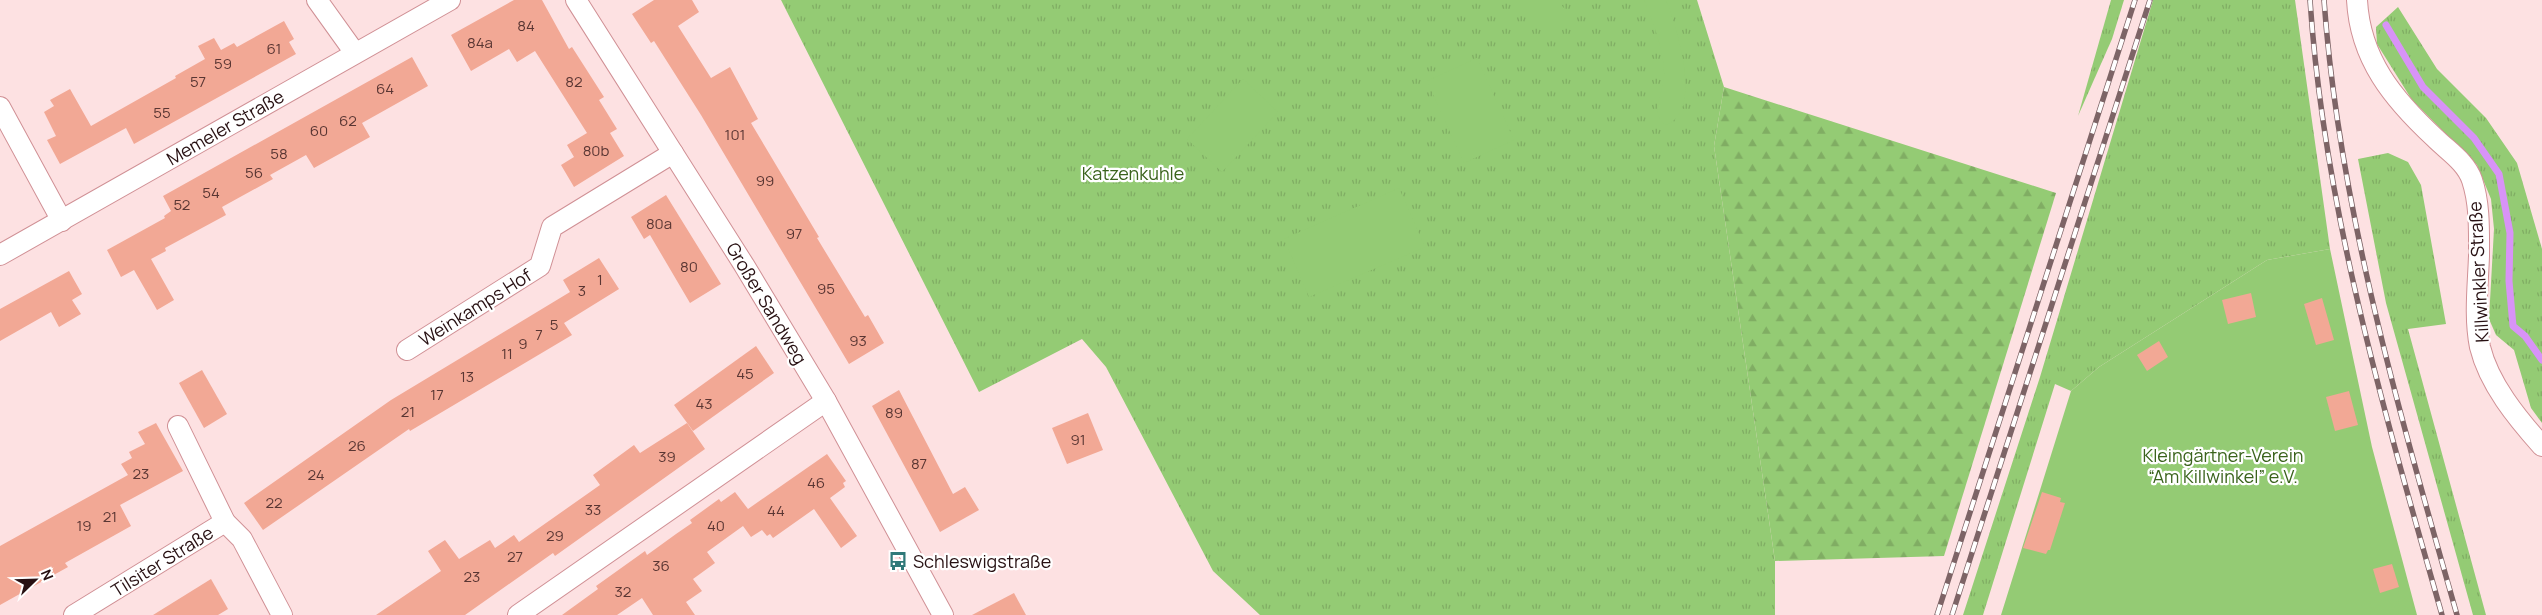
<svg xmlns="http://www.w3.org/2000/svg" width="2542" height="615" font-family="Manrope,sans-serif">
	<defs>
		<pattern id="grass-tufts" width="24" height="20" patternUnits="userSpaceOnUse" patternTransform="scale(1.25)"><rect width="24" height="20" fill="#94cb74"/><path d="M3 7l-1-3M5 7V3M7 7l1-3M15 17l-1-3M17 17v-4M19 17l1-3" fill="none" stroke="#80ad63"/></pattern>
		<pattern id="forest-firs" width="22" height="20" patternUnits="userSpaceOnUse" patternTransform="scale(1.25)"><rect width="22" height="20" fill="#94cb74"/><path d="M5 1l3.5 6h-7zM16 11l3.5 6h-7z" fill="#80ad63"/></pattern>
	</defs>
	<rect width="100%" height="100%" fill="#fde1e2"/>
	<g fill="url(#grass-tufts)">
		<polygon points="781,0 1697,0 1724,87 1714,146 1775,561 1775,615 1260,615 1213,571 1106,367 1082,339 979,392"/>
		<polygon points="2111,0 2124,0 2112,39 2078,116"/>
		<polygon points="2153,0 2295,0 2330,249 2267,260 2099,367 2071,391 2055,384 1983,615 1963,615 2040,377"/>
		<polygon points="2398,7 2437,69 2486,118 2517,163 2542,249 2542,423 2531,408 2514,350 2496,335 2489,319 2494,229 2491,199 2477,165 2412,100 2377,44 2376,27"/>
		<polygon points="2388,153 2408,162 2421,185 2446,324 2408,329 2486,615 2473,615 2386,303 2358,159"/>
	</g>
	<polygon fill="url(#forest-firs)" points="1724,87 2056,193 1944,556 1775,561 1714,146"/>
	<g fill="#94cb74">
		<polygon points="1520,0 1556,0 1567,11 1549,29"/>
		<path d="M1644 0H1666C1676 25 1705 114 1665 125 1650 112 1662 95 1664 79 1666 56 1653 21 1644 0Z"/>
		<polygon points="1477,58 1514,140 1464,163 1427,81"/>
		<polygon points="1243,79 1278,112 1222,172 1187,139"/>
		<polygon points="1399,188 1425,247 1309,297 1284,239"/>
		<polygon points="2330,249 2372,447 2417,615 2001,615 2071,391 2099,367 2267,260"/>
	</g>
	<g fill="none" stroke-linecap="round" stroke-linejoin="round">
		<polyline stroke="#d893f7" stroke-width="7" points="2386,25 2423,87 2474,138 2499,174 2510,233 2509,281 2513,326 2525,336 2542,360"/>
	</g>
	<g fill="#f2a895">
		<polygon points="514,0 542,0 569,49 572,47 604,97 599,100 617,129 610,133 624,156 574,187 561,165 574,157 567,145 587,133 535,51 517,62 509,49 471,71 451,35"/>
		<polygon points="654,0 692,0 699,12 678,26 711,78 730,67 758,119 751,123 819,237 817,238 865,317 868,315 884,343 849,364 701,115 654,41 651,43 632,14"/>
		<polygon points="284,21 294,39 289,42 296,54 134,144 126,128 60,164 47,140 56,136 44,112 54,106 50,100 70,89 91,126 176,78 175,76 205,59 198,46 214,38 221,50 234,43 237,47"/>
		<polygon points="412,57 428,86 362,123 370,137 314,168 306,155 270,175 273,179 222,207 226,215 165,248 166,251 151,259 174,300 157,310 134,270 121,277 107,250 165,218 164,216 171,211 163,196"/>
		<polygon points="666,195 721,284 690,303 650,235 644,239 631,217"/>
		<polygon points="599,258 619,289 564,323 572,335 410,431 409,429 263,530 244,503 391,400 570,292 563,280"/>
		<polygon points="69,271 82,294 72,300 81,314 59,327 51,312 0,341 0,309"/>
		<polygon points="2251,293 2256,317 2228,324 2222,300"/>
		<polygon points="2322,298 2334,340 2316,345 2304,304"/>
		<polygon points="2159,341 2168,357 2147,371 2137,355"/>
		<polygon points="756,346 774,373 693,431 674,405"/>
		<polygon points="202,370 227,414 204,428 179,383"/>
		<polygon points="899,390 953,494 965,487 979,510 940,532 872,406"/>
		<polygon points="2349,391 2358,425 2335,431 2326,397"/>
		<polygon points="1088,413 1103,450 1067,464 1052,428"/>
		<polygon points="156,423 183,471 120,505 131,526 65,563 68,567 0,605 0,546 128,475 121,464 132,458 129,452 145,444 138,432"/>
		<polygon points="687,423 705,449 555,556 553,553 465,615 376,615 441,571 428,551 445,540 459,559 490,540 495,548 514,535 519,542 600,485 593,475 634,445 640,453"/>
		<polygon points="827,454 846,481 843,483 845,487 830,498 857,536 841,548 814,509 773,538 770,534 767,536 762,530 751,537 743,526 707,552 715,563 693,579 702,591 686,602 695,615 653,615 642,598 617,615 562,615 598,589 596,586 645,551 647,555 676,534 692,523 690,520 719,499 721,502 735,492 748,509"/>
		<polygon points="2042,492 2061,498 2060,502 2065,503 2050,550 2048,550 2046,554 2023,548"/>
		<polygon points="2392,564 2399,587 2380,593 2373,569"/>
		<polygon points="211,579 228,609 218,615 153,615"/>
		<polygon points="1014,593 1026,615 972,615"/>
	</g>
	<g fill="none" stroke-linecap="round" stroke-linejoin="round">
		<g stroke="#d09095" stroke-width="22">
			<g id="minor">
				<polyline points="317,0 355,53"/>
				<polyline points="576,0 744,265 826,401 943,615"/>
				<path d="M2357 0C2360 59 2393 99 2435 138 2448 151 2466 162 2472 180 2480 204 2479 231 2479 256 2478 285 2474 317 2480 347 2489 384 2517 418 2542 446"/>
				<polyline points="0,107 62,221"/>
				<polyline points="0,255 450,0"/>
				<polyline points="407,350 540,266 552,227 673,153"/>
				<polyline points="178,426 225,522 242,539 282,615"/>
				<polyline points="74,615 225,522"/>
				<polyline points="518,615 826,401"/>
			</g>
		</g>
		<use href="#minor" stroke="#fff" stroke-width="20"/>
		<g stroke="#7d6466" stroke-width="5.5">
			<g id="rail">
				<path d="M2310 0C2324 210 2385 414 2442 615"/>
				<path d="M2324 0C2339 209 2400 414 2457 615"/>
				<polyline points="1937,615 2135,0"/>
				<polyline points="1952,615 2150,0"/>
			</g>
		</g>
		<use href="#rail" stroke="#fff" stroke-width="4" stroke-dasharray="11" stroke-linecap="butt"/>
	</g>
	<defs>
		<g id="bus-bare" transform="scale(1.5)"><path d="M-5-6H5V4H4V6H2V4H-2V6H-4V4H-5ZM-3.5-4V0h7V-4ZM-3.5 1.2v1.5H-2V1.2ZM2 1.2v1.5H3.5V1.2Z" fill="#307979" stroke="#fff" stroke-width="2.5" paint-order="stroke"/></g>
	</defs>
	<g fill-rule="evenodd">
		<use href="#bus-bare" x="898" y="561"/>
	</g>
	<g text-anchor="middle" dominant-baseline="central" stroke-width="4.5" stroke-linejoin="round" paint-order="stroke">
		<g font-size="15" fill="#5a3633">
			<text x="526" y="25">84</text>
			<text x="480" y="42">84a</text>
			<text x="274" y="48">61</text>
			<text x="223" y="63">59</text>
			<text x="198" y="81">57</text>
			<text x="574" y="81">82</text>
			<text x="385" y="88">64</text>
			<text x="162" y="112">55</text>
			<text x="348" y="120">62</text>
			<text x="319" y="130">60</text>
			<text x="735" y="134">101</text>
			<text x="596" y="150">80b</text>
			<text x="279" y="153">58</text>
			<text x="254" y="172">56</text>
			<text x="765" y="180">99</text>
			<text x="211" y="192">54</text>
			<text x="182" y="204">52</text>
			<text x="659" y="223">80a</text>
			<text x="794" y="233">97</text>
			<text x="689" y="266">80</text>
			<text x="600" y="279">1</text>
			<text x="826" y="288">95</text>
			<text x="582" y="290">3</text>
			<text x="554" y="324">5</text>
			<text x="539" y="334">7</text>
			<text x="858" y="340">93</text>
			<text x="523" y="343">9</text>
			<text x="507" y="353">11</text>
			<text x="745" y="373">45</text>
			<text x="467" y="376">13</text>
			<text x="437" y="394">17</text>
			<text x="704" y="403">43</text>
			<text x="408" y="411">21</text>
			<text x="894" y="412">89</text>
			<text x="1078" y="439">91</text>
			<text x="357" y="445">26</text>
			<text x="667" y="456">39</text>
			<text x="919" y="463">87</text>
			<text x="141" y="473">23</text>
			<text x="316" y="474">24</text>
			<text x="816" y="482">46</text>
			<text x="274" y="502">22</text>
			<text x="593" y="509">33</text>
			<text x="776" y="510">44</text>
			<text x="110" y="516">21</text>
			<text x="84" y="525">19</text>
			<text x="716" y="525">40</text>
			<text x="555" y="535">29</text>
			<text x="515" y="556">27</text>
			<text x="661" y="565">36</text>
			<text x="472" y="576">23</text>
			<text x="623" y="591">32</text>
		</g>
		<g font-size="18" fill="#271012" stroke="#fff">
			<text transform="translate(225 127) rotate(-30)">Memeler Straße</text>
			<text transform="translate(2478 272) rotate(-93)">Killwinkler Straße</text>
			<text transform="translate(767 303) rotate(59)">Großer Sandweg</text>
			<text transform="translate(475 307) rotate(-32)">Weinkamps Hof</text>
			<text transform="translate(162 561) rotate(-32)">Tilsiter Straße</text>
		</g>
		<g font-size="18" fill="#3a631c" stroke="#fff">
			<text x="1133" y="173">Katzenkuhle</text>
			<text x="2223" y="455">Kleingärtner-Verein<tspan x="2223" dy="21">“Am Killwinkel” e.V.</tspan></text>
		</g>
		<g font-size="18" fill="#271012" stroke="#fff" text-anchor="start">
			<text x="913" y="561">Schleswigstraße</text>
		</g>
	</g>
	<g transform="translate(35 580) rotate(67)" stroke="#ffffff" stroke-width="4" paint-order="stroke">
	<path d="M0-4L9 19L0 12L-9 19Z" fill="#271012"/>
	<text y="-8" font-size="14" font-weight="bold" text-anchor="middle" fill="#271012">N</text>
	</g>
</svg>
